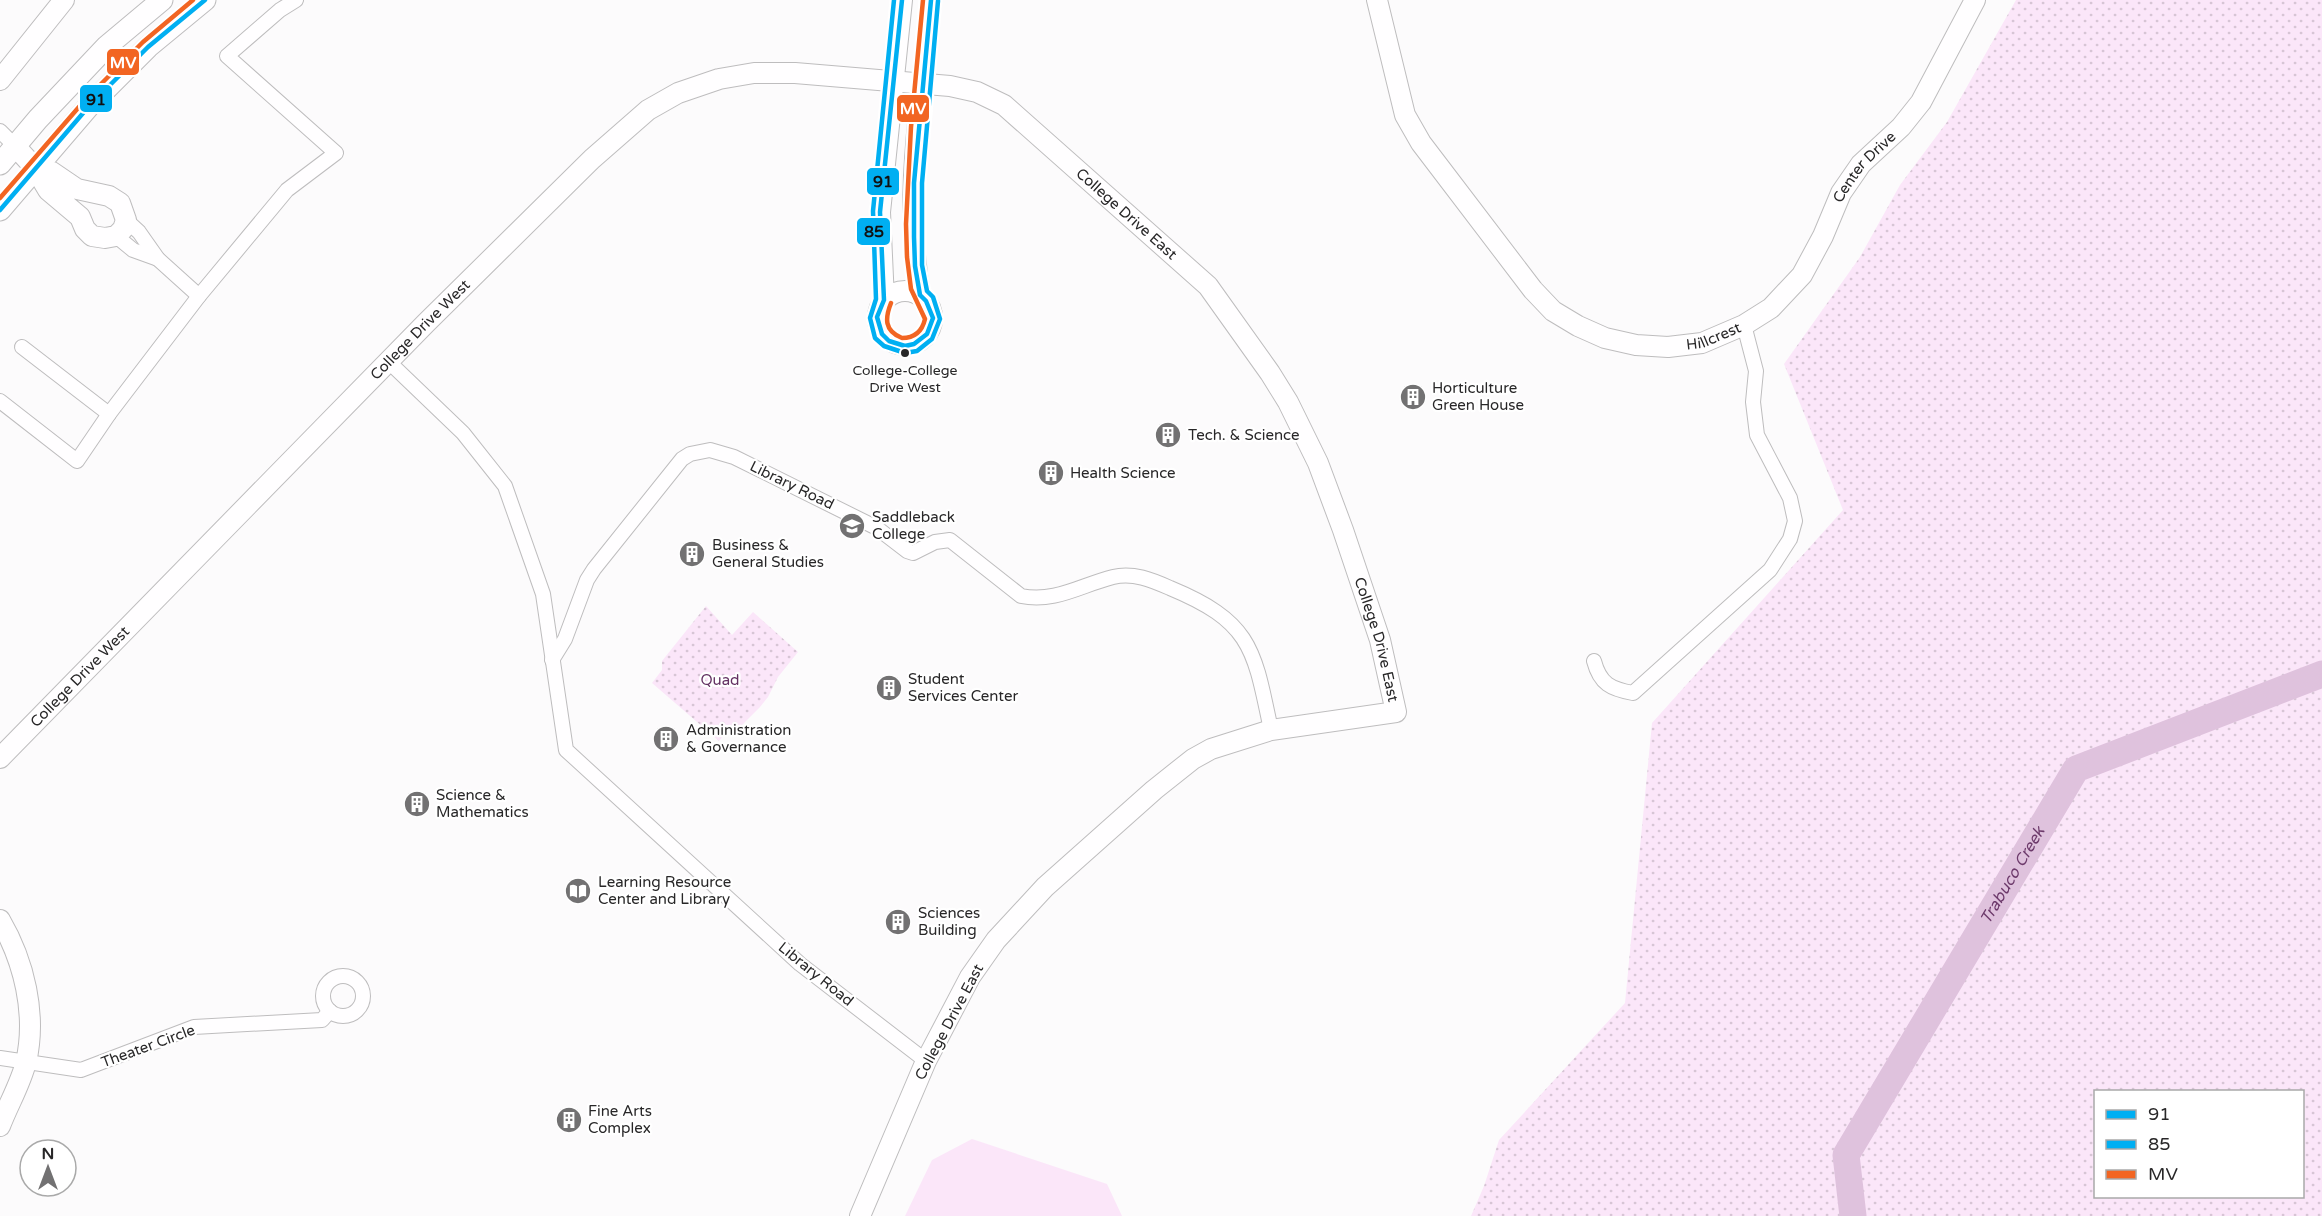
<svg xmlns="http://www.w3.org/2000/svg" width="2322" height="1216" font-family="'Varela Round',sans-serif">
	<defs>
		<pattern id="park-dots" width="8" height="8" patternUnits="userSpaceOnUse" patternTransform="scale(1.5)"><rect width="8" height="8" fill="#fbe6f9"/><path d="M2 2h.1M6 6h.1" fill="none" stroke="#d7c5d5" stroke-width="1.8" stroke-linecap="round"/></pattern>
	</defs>
	<rect width="100%" height="100%" fill="#fcfbfc"/>
	<g fill="url(#park-dots)" fill-rule="evenodd">
		<path d="M2016 0H2322V1216H1471L1484 1186 1499 1140 1625 1003 1652 723 1843 510 1784 364 1860 257 1900 185 1947 122ZM2096 1092H2302V1196H2096Z"/>
		<polygon points="706,606 732,635 753,612 798,652 778,677 768,697 760,707 742,725 724,735 719,741 652,683 662,670 662,661"/>
	</g>
	<polygon fill="#fbe6f9" points="972,1139 1107,1184 1122,1216 905,1216 932,1160"/>
	<g fill="none" stroke-linecap="round" stroke-linejoin="round">
		<path stroke="#dfc2dd" stroke-width="27" id="s1" d="M1853 1216 1846 1155 2076 769 2322 674"/>
		<g stroke="#bebdbe" stroke-width="16">
			<g id="street">
				<polyline points="0,131 15,146"/>
				<polyline points="126,220 139,232 158,259 199,296"/>
				<polyline points="116,236 133,250 158,259"/>
				<polyline points="22,347 109,414"/>
				<polyline points="389,362 463,433 505,486 543,594 566,750 800,964 926,1061"/>
				<polyline points="0,401 77,461 109,414 199,296 287,190 336,153 227,56 280,10 296,0"/>
				<path d="M552 660 565 639 587 580 594 569 682 459 690 454 710 450 734 457 877 528 907 551 913 553 935 542 950 540 1021 596C1055 603 1081 585 1113 577 1133 572 1152 580 1170 588 1252 622 1254 649 1271 730"/>
				<path d="M1594 661C1600 684 1611 689 1633 693L1770 570 1790 539 1795 521 1790 498 1757 435 1753 402 1756 371 1744 325"/>
				<circle cx="343" cy="996" r="20"/>
				<polyline points="0,1058 81,1070 194,1027 322,1020 330,1011"/>
			</g>
		</g>
		<g stroke="#bebdbe" stroke-width="22">
			<g id="secondary">
				<path id="s2" d="M1377 0 1405 115 1421 143 1533 290 1553 311 1578 326 1605 338 1636 345 1668 347 1702 343 1744 325 1771 308 1802 275 1823 236 1841 193 1861 164 1901 127 1921 102 1975 0"/>
				<polyline points="0,80 64,0"/>
				<polyline points="15,146 35,168 48,190 80,217 85,229 92,236 105,238 116,236 123,229 126,220 120,203 109,196 77,189 52,172 35,168"/>
				<circle cx="905" cy="318" r="27"/>
				<path d="M920 295C903 197 922 97 931 0"/>
				<polyline points="884,300 880,212 902,0"/>
				<path id="s3" d="M0 758 426 323 592 159 648 110 678 93 719 79 754 73H795L950 86 977 92 1004 105 1208 286 1270 373 1288 402 1318 463 1343 530 1380 640 1396 712 1271 730 1211 749 1193 759 1154 790 1045 887 996 940 970 977 926 1061 860 1216"/>
				<path d="M0 920C24 961 37 1014 26 1062 21 1083 8 1105 0 1126"/>
			</g>
		</g>
		<g stroke="#bebdbe" stroke-width="23">
			<g id="primary">
				<polyline points="0,164 38,119 107,46 162,0"/>
				<polyline points="0,210 90,105 148,47 205,0"/>
			</g>
		</g>
		<use href="#street" stroke="#fffeff" stroke-width="14"/>
		<use href="#secondary" stroke="#fffeff" stroke-width="20"/>
		<use href="#primary" stroke="#fffeff" stroke-width="21"/>
		<g stroke="#fff" stroke-width="9">
			<g id="bus-1">
				<polyline points="902,0 880,212 884,300 877,317 882,334 889,341 905,346 914,344 927,334 933,318 926,301 920,295 915,266 914,237 914,183 931,0"/>
				<polyline points="0,210 90,105 148,47 205,0"/>
			</g>
		</g>
		<g stroke="#fff" stroke-width="9">
			<polyline id="bus-2" points="894,0 873,211 876,299 870,318 875,338 884,346 905,353 917,351 932,339 940,319 933,297 927,291 922,265 922,183 938,1"/>
		</g>
		<g stroke="#fff" stroke-width="9">
			<g id="bus-3">
				<polyline points="0,198 85,100 143,42 193,0"/>
				<path d="M891 303C885 318 884 331 902 338 914 338 922 332 925 319L911 289 907 257 906 224 911 127 923 0"/>
			</g>
		</g>
		<use href="#bus-1" stroke="#00aff2" stroke-width="4.5"/>
		<use href="#bus-2" stroke="#00aff2" stroke-width="4.5"/>
		<use href="#bus-3" stroke="#f26522" stroke-width="4.5"/>
	</g>
	<defs>
		<g id="building-disc" transform="scale(1.35)"><circle r="9.5" fill="#727172" stroke="#fff"/><path d="M-4-6H4V6H1V3H-1V6H-4ZM-2.5-4.3h1.7v1.8h-1.7ZM.8-4.3h1.7v1.8H.8ZM-2.5-1h1.7V.8h-1.7ZM.8-1h1.7V.8H.8Z" fill="#fff"/></g>
		<g id="university-disc" transform="scale(1.35)"><circle r="9.5" fill="#727172" stroke="#fff"/><path d="M0-5L7-2L0 1L-7-2ZM-4 1L0 2.5L4 1V4Q0 6-4 4Z" fill="#fff"/></g>
		<g id="library-disc" transform="scale(1.35)"><circle r="9.5" fill="#727172" stroke="#fff"/><path d="M-6-4Q-3-5.5-.7-3.5V5Q-3 3-6 4ZM6-4Q3-5.5 .7-3.5V5Q3 3 6 4Z" fill="#fff"/></g>
	</defs>
	<g fill-rule="evenodd">
		<use href="#building-disc" x="1413" y="397"/>
		<use href="#building-disc" x="1168" y="435"/>
		<use href="#building-disc" x="1051" y="473"/>
		<use href="#university-disc" x="852" y="526"/>
		<use href="#building-disc" x="692" y="554"/>
		<use href="#building-disc" x="889" y="688"/>
		<use href="#building-disc" x="666" y="739"/>
		<use href="#building-disc" x="417" y="804"/>
		<use href="#library-disc" x="578" y="891"/>
		<use href="#building-disc" x="898" y="922"/>
		<use href="#building-disc" x="569" y="1120"/>
	</g>
	<circle fill="#282728" stroke="#fff" stroke-width="2" cx="905" cy="353" r="5"/>
	<g text-anchor="middle" dominant-baseline="central" stroke-width="4.5" stroke-linejoin="round" paint-order="stroke">
		<g font-size="14" fill="#282728" stroke="#fff">
			<text x="905" y="370">College-College<tspan x="905" dy="17">Drive West</tspan></text>
		</g>
		<g font-size="15" fill="#282728" stroke="#fff">
			<text stroke="none"><textPath href="#s2" startOffset="770">Center Drive</textPath></text>
			<text stroke="none"><textPath href="#s3" startOffset="1448">College Drive East</textPath></text>
			<text stroke="none"><textPath href="#s3" startOffset="600">College Drive West</textPath></text>
			<text stroke="none"><textPath href="#s2" startOffset="534">Hillcrest</textPath></text>
			<text transform="translate(792 485) rotate(26)">Library Road</text>
			<text stroke="none"><textPath href="#s3" startOffset="1952">College Drive East</textPath></text>
			<text stroke="none"><textPath href="#s3" startOffset="114">College Drive West</textPath></text>
			<text transform="translate(816 974) rotate(39)">Library Road</text>
			<text transform="translate(949 1022) rotate(-62)">College Drive East</text>
			<text transform="translate(148 1046) rotate(-20)">Theater Circle</text>
		</g>
		<g font-size="15" fill="#282728" stroke="#fff" text-anchor="start">
			<text x="1432" y="388">Horticulture<tspan x="1432" dy="17">Green House</tspan></text>
			<text x="1188" y="435">Tech. &amp; Science</text>
			<text x="1070" y="473">Health Science</text>
			<text x="872" y="517">Saddleback<tspan x="872" dy="17">College</tspan></text>
			<text x="712" y="545">Business &amp;<tspan x="712" dy="17">General Studies</tspan></text>
			<text x="908" y="679">Student<tspan x="908" dy="17">Services Center</tspan></text>
			<text x="686" y="730">Administration<tspan x="686" dy="17">&amp; Governance</tspan></text>
			<text x="436" y="795">Science &amp;<tspan x="436" dy="17">Mathematics</tspan></text>
			<text x="598" y="882">Learning Resource<tspan x="598" dy="17">Center and Library</tspan></text>
			<text x="918" y="913">Sciences<tspan x="918" dy="17">Building</tspan></text>
			<text x="588" y="1111">Fine Arts<tspan x="588" dy="17">Complex</tspan></text>
		</g>
		<g font-size="15" fill="#633162" stroke="#fff">
			<text x="720" y="680">Quad</text>
		</g>
		<g font-size="16" font-style="italic" fill="#6d3a6b" stroke="#fff">
			<text stroke="none"><textPath href="#s1" startOffset="387">Trabuco Creek</textPath></text>
		</g>
	</g>
	<g stroke="#fff" stroke-width="2">
		<rect x="106" y="48" width="34" height="28" rx="6" fill="#f26522"/>
		<rect x="79" y="84" width="34" height="29" rx="6" fill="#00aff2"/>
		<rect x="896" y="94" width="34" height="29" rx="6" fill="#f26522"/>
		<rect x="866" y="167" width="34" height="29" rx="6" fill="#00aff2"/>
		<rect x="856" y="217" width="35" height="29" rx="6" fill="#00aff2"/>
	</g>
	<g font-size="16" text-anchor="middle" font-weight="bold" fill="#fff">
		<text x="123" y="68">MV</text>
		<text x="913" y="114">MV</text>
	</g>
	<g font-size="16" text-anchor="middle" font-weight="bold" fill="#111">
		<text x="96" y="105">91</text>
		<text x="883" y="187">91</text>
		<text x="874" y="237">85</text>
	</g>
	<rect x="2094" y="1090" width="210" height="108" fill="#ffffff" stroke="#a9a9a9" stroke-width="1.5"/>
	<rect x="2106" y="1110" width="30" height="9" fill="#00aff2" stroke="#a9a9a9" stroke-width="1.5"/>
	<text x="2148" y="1120" font-size="18" fill="#282728">91</text>
	<rect x="2106" y="1140" width="30" height="9" fill="#00aff2" stroke="#a9a9a9" stroke-width="1.5"/>
	<text x="2148" y="1150" font-size="18" fill="#282728">85</text>
	<rect x="2106" y="1170" width="30" height="9" fill="#f26522" stroke="#a9a9a9" stroke-width="1.5"/>
	<text x="2148" y="1180" font-size="18" fill="#282728">MV</text>
	<g transform="translate(48 1168)"><circle r="28" fill="#ffffff" stroke="#a9a9a9" stroke-width="1.5"/>
	<path d="M0-4.5L10 22L0 15L-10 22Z" fill="#727172"/>
	<text y="-9" font-size="16" font-weight="bold" text-anchor="middle" fill="#282728">N</text>
	</g>
</svg>
